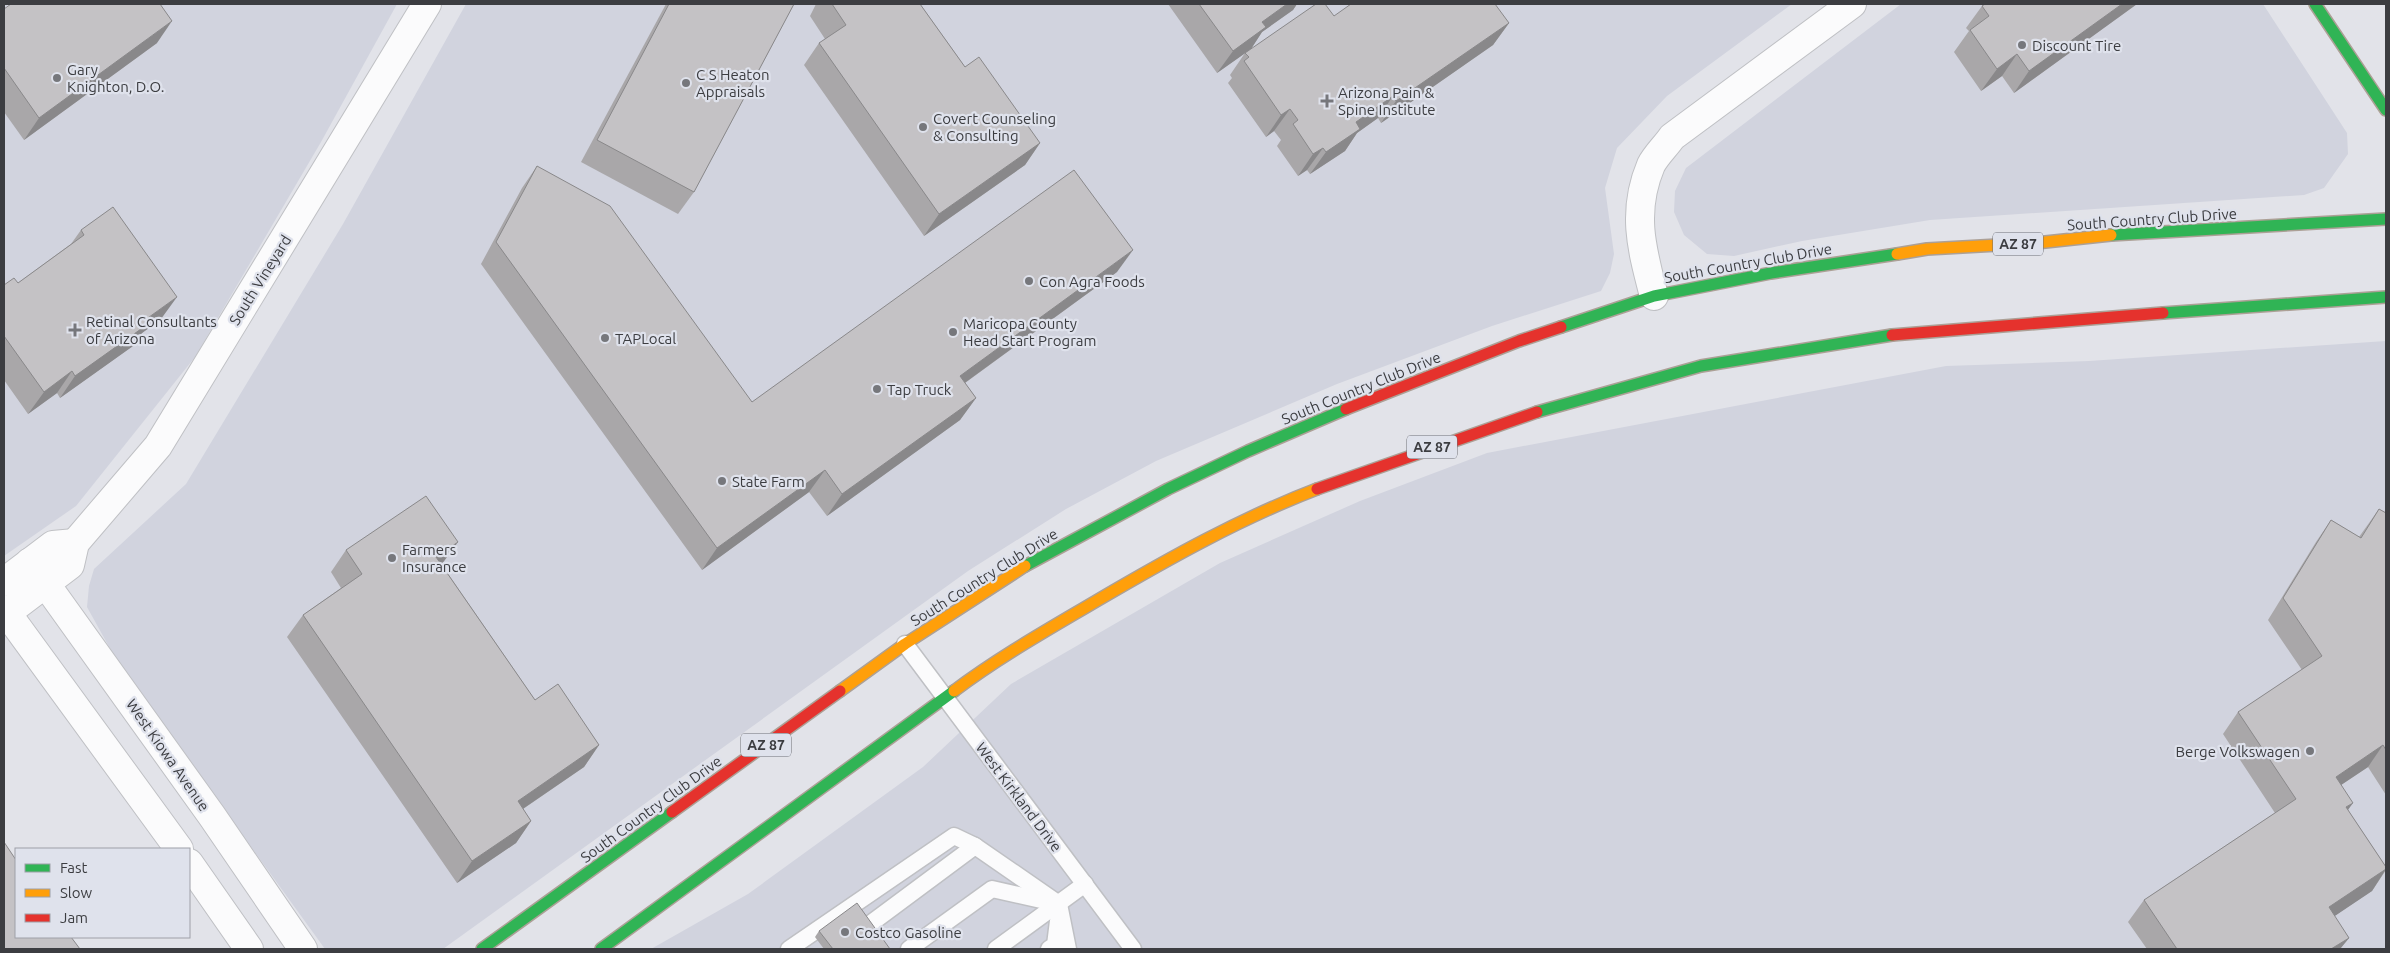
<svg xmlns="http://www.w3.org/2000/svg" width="2390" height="953" font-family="Ubuntu,sans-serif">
	<rect width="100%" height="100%" fill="#e2e3e9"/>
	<g fill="#d1d3de">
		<polygon points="4,4 397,4 321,142 195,357 76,506 4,556"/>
		<polygon points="466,4 1792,4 1667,96 1617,148 1605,188 1614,254 1610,273 1601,291 1492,326 1337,384 1156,461 1066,509 968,571 443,949 325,949 118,663 87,607 89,586 94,569 186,484 343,224"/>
		<polygon points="1901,4 2263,4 2347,133 2348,154 2324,188 2304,195 1930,220 1802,241 1734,256 1707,254 1684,235 1674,212 1675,191 1686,168"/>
		<polygon points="2386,341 2386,949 651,949 748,894 923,767 1011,684 1220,563 1360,501 1487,453 1946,366 2089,361"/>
	</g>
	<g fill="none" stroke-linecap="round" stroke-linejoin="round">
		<g stroke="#bfc0c4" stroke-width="19">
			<g id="lane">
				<polyline points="905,644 1133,949"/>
				<polyline points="866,927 975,846 1059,904 1068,949"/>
				<polyline points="789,949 954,836 975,846"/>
				<polyline points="909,949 992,889 1050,902"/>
				<polyline points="996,949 1085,884"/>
				<polyline points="1049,949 1055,945 1058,921"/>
			</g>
		</g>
		<g stroke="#bfc0c4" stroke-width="30">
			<g id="street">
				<path d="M1654 296C1642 250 1631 212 1651 165 1656 155 1666 146 1672 137L1852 4"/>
				<polyline points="30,562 212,816 303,949"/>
				<polyline points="4,582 53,545 75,543"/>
				<polyline points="4,609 179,849"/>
				<polyline points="4,615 70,565 75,543 158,446 427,4"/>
				<polyline points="189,863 249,949"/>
			</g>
		</g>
		<g stroke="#aca096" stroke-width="14">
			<g id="fast">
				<polyline points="2315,4 2386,110"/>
				<polyline points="2111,235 2386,219"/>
				<polyline points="2163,313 2386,297"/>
				<polyline points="1561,327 1654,296 1771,273 1897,254"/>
				<polyline points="1537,412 1701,366 1892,335"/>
				<polyline points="1025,566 1168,489 1248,451 1346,409"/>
				<polyline points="482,949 672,812"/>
				<polyline points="601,949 954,691"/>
			</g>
		</g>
		<g stroke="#aca096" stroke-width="14">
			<g id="slow">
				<polyline points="1897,254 1927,249 2036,243 2111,235"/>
				<polyline points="840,691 905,644 1025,566"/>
				<path d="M954 691C999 657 1049 629 1098 600 1168 559 1241 518 1317 489"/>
			</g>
		</g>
		<g stroke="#aca096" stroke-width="14">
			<g id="jam">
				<polyline points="1892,335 2163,313"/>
				<polyline points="1346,409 1519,341 1561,327"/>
				<polyline points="1317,489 1537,412"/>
				<polyline points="672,812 840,691"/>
			</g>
		</g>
		<use href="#lane" stroke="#fbfbfc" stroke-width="16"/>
		<use href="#street" stroke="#fbfbfc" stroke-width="28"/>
		<use href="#fast" stroke="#30b455" stroke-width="11"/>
		<use href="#slow" stroke="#ff9f0a" stroke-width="11"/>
		<use href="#jam" stroke="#e5322d" stroke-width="11"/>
	</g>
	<g fill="#a9a7a9">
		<polygon points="666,4 794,4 694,192 678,214 581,162"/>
		<polygon points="816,4 920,4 965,67 1040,143 1025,165 924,236 804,65 819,43 825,39 810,16"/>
		<polygon points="1168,4 1297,4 1293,10 1262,32 1251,49 1217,73"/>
		<polygon points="2137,4 2014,93 2002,76 1981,91 1954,52 1969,31 1966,28 1982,6"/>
		<polygon points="4,9 157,43 24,140 4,112"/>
		<polygon points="1334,16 1509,23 1493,45 1381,123 1378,118 1357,133 1345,151 1310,174 1307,170 1298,176 1277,146 1281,140 1274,131 1266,137 1228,83 1232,78 1230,75 1245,53"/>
		<polygon points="537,166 752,402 1117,272 965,383 976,398 960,420 827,516 809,492 702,570 481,264 522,188"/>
		<polygon points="81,230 161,319 142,333 133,346 60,398 57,393 28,414 4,380 4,285 18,283 71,244"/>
		<polygon points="2379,509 2386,513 2386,795 2368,767 2341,785 2348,810 2386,867 2386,870 2372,891 2334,916 2349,938 2340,949 2147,949 2128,922 2144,900 2275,813 2223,734 2238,712 2302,670 2268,620 2316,542 2331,520 2359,537"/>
		<polygon points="346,550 442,565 535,700 599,745 584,767 523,809 531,821 516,843 457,883 287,637 303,615 341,588 331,572"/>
		<polygon points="819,931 890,949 824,949 815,937"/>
	</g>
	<g fill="#89888a">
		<polygon points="1287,4 1297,4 1293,10 1262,32 1251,49 1217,73 1233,51 1262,22"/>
		<polygon points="2122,4 2137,4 2014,93 2029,71"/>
		<polygon points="172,21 157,43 24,140 39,118"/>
		<polygon points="1509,23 1493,45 1381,123 1396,101"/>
		<polygon points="2017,54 2002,76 1981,91 1997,69"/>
		<polygon points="1393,96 1378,118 1357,133 1345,151 1310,174 1326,152 1356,122"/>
		<polygon points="1290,109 1274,131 1266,137 1281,115"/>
		<polygon points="1040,143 1025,165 924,236 939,214"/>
		<polygon points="1323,148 1307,170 1298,176 1313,154"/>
		<polygon points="1133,250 1117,272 944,398 960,376"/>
		<polygon points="177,297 161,319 142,333 133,346 60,398 75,376 145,320"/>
		<polygon points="72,371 57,393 28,414 44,392"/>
		<polygon points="976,398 960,420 827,516 842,494"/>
		<polygon points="825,470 809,492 702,570 717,548"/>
		<polygon points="458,542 442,564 421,579 436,557"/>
		<polygon points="599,745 584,767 502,823 518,801"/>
		<polygon points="2383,745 2368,767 2320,799 2336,777"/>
		<polygon points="2353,803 2337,825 2346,807"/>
		<polygon points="531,821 516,843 457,883 472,861"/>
		<polygon points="2386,869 2372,891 2314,930 2329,907"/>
		<polygon points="2349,938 2340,949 2331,949"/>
	</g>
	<g fill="#c4c2c5" stroke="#89888a">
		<polygon points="11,4 160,4 172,21 39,118 4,68 4,9"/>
		<polygon points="669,4 794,4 694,192 597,140"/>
		<polygon points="832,4 920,4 965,67 979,57 1040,143 939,214 819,43 846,25"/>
		<polygon points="1199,4 1287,4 1262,22 1266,27 1233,51"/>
		<polygon points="1316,4 1325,4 1334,16 1351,4 1495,4 1509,23 1396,101 1393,96 1356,122 1360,129 1326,152 1323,148 1313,154 1293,124 1298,120 1290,109 1281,115 1244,61 1249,57 1245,53"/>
		<polygon points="1985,4 2122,4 2029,71 2017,54 1997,69 1970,30 1989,16 1982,6"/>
		<polygon points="537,166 610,206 752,402 1074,170 1133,250 960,376 976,398 842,494 825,470 717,548 496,242"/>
		<polygon points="113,207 177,297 145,320 148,324 75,376 72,371 44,392 4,336 4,285 14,278 18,283 84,235 81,230"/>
		<polygon points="426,496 458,542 436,557 535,700 558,684 599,745 518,801 531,821 472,861 303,615 362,574 346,550"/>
		<polygon points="2379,509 2386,513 2386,750 2383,745 2336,777 2353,803 2346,807 2386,867 2386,869 2329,907 2349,938 2331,949 2177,949 2144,900 2296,799 2238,712 2322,656 2283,598 2331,520 2361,538"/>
		<polygon points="4,842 16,860 16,937 71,937 80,949 4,949"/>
		<polygon points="857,903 890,949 833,949 819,931"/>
	</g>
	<g fill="#76777c" stroke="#dfe2ec" stroke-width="2">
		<circle cx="2022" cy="45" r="5"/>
		<circle cx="57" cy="78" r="5"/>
		<circle cx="686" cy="83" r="5"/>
		<path d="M1324.5 93.5h5v5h5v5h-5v5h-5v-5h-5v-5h5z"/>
		<circle cx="923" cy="127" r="5"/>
		<circle cx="1029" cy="281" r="5"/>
		<path d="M72.5 322.5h5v5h5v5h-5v5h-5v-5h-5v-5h5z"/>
		<circle cx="953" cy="332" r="5"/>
		<circle cx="605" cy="338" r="5"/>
		<circle cx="877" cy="389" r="5"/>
		<circle cx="722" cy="481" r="5"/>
		<circle cx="392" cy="558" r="5"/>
		<circle cx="2310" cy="751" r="5"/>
		<circle cx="845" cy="932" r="5"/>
	</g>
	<g text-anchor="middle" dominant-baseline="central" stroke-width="4.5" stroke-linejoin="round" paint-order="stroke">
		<g fill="#dfe2ec" stroke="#6d6e74" stroke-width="1">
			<rect x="1993" y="232.5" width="50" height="23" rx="4"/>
			<rect x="1407" y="435.5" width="50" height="23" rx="4"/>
			<rect x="741" y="733.5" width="50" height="23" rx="4"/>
		</g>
		<g font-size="14" font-weight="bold" fill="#3c3d41">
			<text x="2018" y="244">AZ 87</text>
			<text x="1432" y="447">AZ 87</text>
			<text x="766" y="745">AZ 87</text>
		</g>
		<g font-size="15" fill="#3c3d41" stroke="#dfe2ec" text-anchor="start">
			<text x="2032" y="45">Discount Tire</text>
			<text x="67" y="69">Gary<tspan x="67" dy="17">Knighton, D.O.</tspan></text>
			<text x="696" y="74">C S Heaton<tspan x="696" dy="17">Appraisals</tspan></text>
			<text x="1338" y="92">Arizona Pain &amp;<tspan x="1338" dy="17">Spine Institute</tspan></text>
			<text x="933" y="118">Covert Counseling<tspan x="933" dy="17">&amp; Consulting</tspan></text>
			<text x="1039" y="281">Con Agra Foods</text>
			<text x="86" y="321">Retinal Consultants<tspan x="86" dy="17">of Arizona</tspan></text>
			<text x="963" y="323">Maricopa County<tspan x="963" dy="17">Head Start Program</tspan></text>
			<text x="615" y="338">TAPLocal</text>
			<text x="887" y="389">Tap Truck</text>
			<text x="732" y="481">State Farm</text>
			<text x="402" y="549">Farmers<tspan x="402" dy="17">Insurance</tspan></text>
			<text x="2300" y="751" text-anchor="end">Berge Volkswagen</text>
			<text x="855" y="932">Costco Gasoline</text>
		</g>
		<g font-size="15" fill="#3c3d41" stroke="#dfe2ec">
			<text transform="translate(2152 219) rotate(-4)">South Country Club Drive</text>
			<text transform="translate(1748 263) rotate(-10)">South Country Club Drive</text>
			<text transform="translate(260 280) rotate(-58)">South Vineyard</text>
			<text transform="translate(1361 388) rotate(-22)">South Country Club Drive</text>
			<text transform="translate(984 577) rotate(-32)">South Country Club Drive</text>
			<text transform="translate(168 755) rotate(55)">West Kiowa Avenue</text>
			<text transform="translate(1019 797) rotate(53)">West Kirkland Drive</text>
			<text transform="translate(651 809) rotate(-36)">South Country Club Drive</text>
		</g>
	</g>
	<rect width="2390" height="953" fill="none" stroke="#3c3d41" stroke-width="10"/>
	<rect x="15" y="848" width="175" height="90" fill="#dfe2ec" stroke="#9ea0a8"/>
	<rect x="25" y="864" width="25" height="8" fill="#30b455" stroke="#9ea0a8"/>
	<text x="60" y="873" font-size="15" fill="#3c3d41">Fast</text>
	<rect x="25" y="889" width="25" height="8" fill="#ff9f0a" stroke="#9ea0a8"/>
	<text x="60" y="898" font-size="15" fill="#3c3d41">Slow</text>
	<rect x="25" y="914" width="25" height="8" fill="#e5322d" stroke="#9ea0a8"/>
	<text x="60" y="923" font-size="15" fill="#3c3d41">Jam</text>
</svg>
